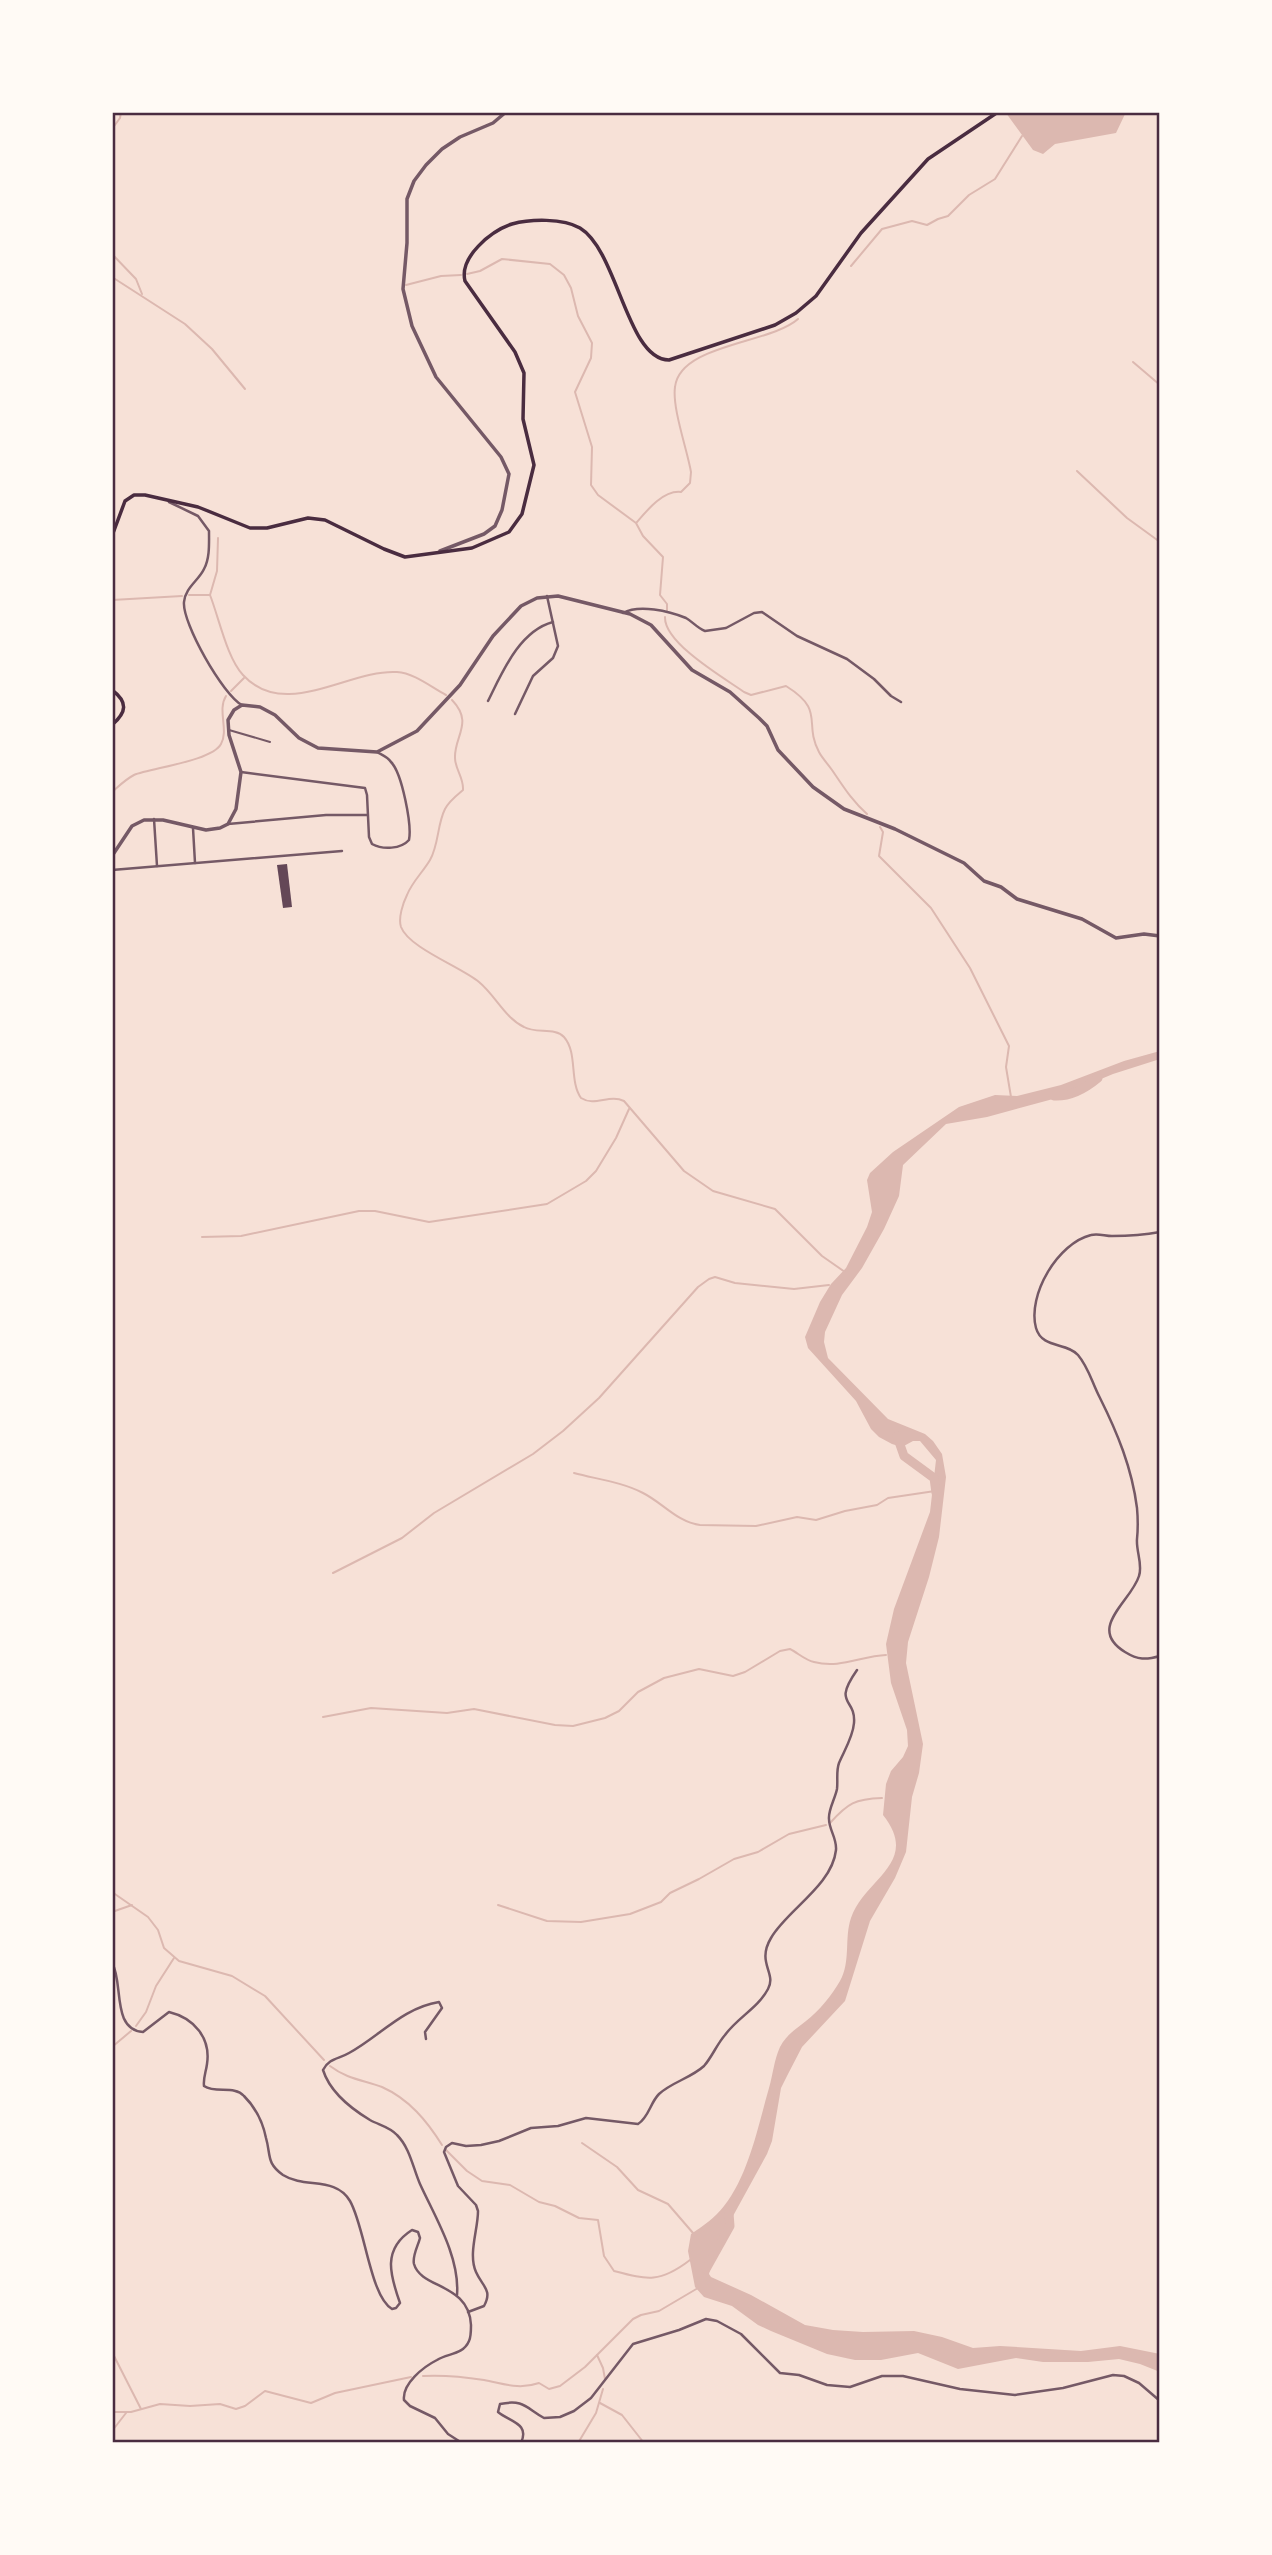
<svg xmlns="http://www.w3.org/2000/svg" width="1272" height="2555" font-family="'Nunito Sans',sans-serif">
	<rect width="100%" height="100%" fill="#f7e1d7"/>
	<g fill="#dcb8b0">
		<polygon points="1126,112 1116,133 1055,144 1043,154 1033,150 1006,113"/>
		<path d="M1160 1051V1059L1113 1074 1053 1099 987 1117 946 1124 903 1165 899 1196 884 1229 862 1268 842 1295 825 1332 824 1342 828 1358 888 1419 925 1434 933 1441 942 1454 946 1477 939 1537 929 1577 908 1642 906 1663 923 1744 919 1773 912 1797 906 1852 895 1878 870 1921 845 2001 802 2047 787 2076 781 2088 772 2141 767 2154 716 2247 709 2274 711 2277 751 2295 805 2325 833 2330 863 2332 914 2331 942 2337 973 2348 1000 2346 1081 2351 1120 2346 1160 2354V2372L1140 2364 1119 2359 1088 2362H1043L1016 2358 958 2369 918 2353 881 2360H855L827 2354 771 2331 758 2325 732 2306 704 2297 695 2287 688 2251 691 2234C703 2226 715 2218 724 2206 749 2174 758 2126 769 2088 773 2074 774 2060 780 2047 787 2034 795 2030 806 2021 819 2011 832 1995 840 1981 851 1961 844 1938 851 1918 865 1878 921 1863 883 1815L886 1784 891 1771 903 1757 908 1746 907 1730 891 1683 886 1644 894 1609 930 1512 936 1460 920 1441H913L902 1447 892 1444 879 1437 871 1429 856 1401 808 1348 805 1337 820 1302 831 1284 846 1268 867 1227 872 1212 867 1180 870 1173 893 1152 959 1107 995 1095 1017 1096 1061 1085 1124 1061Z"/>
	</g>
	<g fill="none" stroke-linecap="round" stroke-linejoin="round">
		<g stroke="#dcb8b0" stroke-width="2">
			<polyline points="112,129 120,118 121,112"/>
			<polyline points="112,254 136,279 142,294"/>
			<polyline points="851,266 882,229 912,221 927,225 938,219 948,216 969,195 995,179 1022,136"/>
			<polyline points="467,274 480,271 502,259 550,264 564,275 571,288 578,316 592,343 591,358 575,392 592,447 591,485 598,495 636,523 643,536 663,557 660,595 667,604 667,611"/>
			<polyline points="112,277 185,324 212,349 245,389"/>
			<polyline points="406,285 441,276 461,275"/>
			<polyline points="1133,362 1160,385"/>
			<polyline points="1077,471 1127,518 1160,542"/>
			<path d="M637 522C648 509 664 490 681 492L690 483 691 472C687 449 672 408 675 387 680 344 770 344 798 319"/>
			<polyline points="189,595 209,595"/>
			<path d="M210 595C219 618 227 658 243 675 285 721 349 669 397 672 414 673 431 687 446 695"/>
			<polyline points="210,595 217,571 218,538"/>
			<polyline points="112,600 182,596"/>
			<path d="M665 617C664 643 724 678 744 692L751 695 786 686C826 711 803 722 819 752 822 758 828 764 832 770 843 786 852 801 867 814"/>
			<polyline points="231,691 244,678"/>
			<path d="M452 700C474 723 454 736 455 758 455 769 464 778 463 790 457 795 449 801 445 809 437 825 439 844 430 860 423 872 412 882 407 895 403 903 398 918 401 927 409 948 461 967 479 982 495 995 505 1018 524 1027 536 1034 555 1027 564 1037 578 1053 569 1081 581 1098 595 1107 609 1094 624 1101L684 1171 713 1191 775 1209 822 1256 845 1272"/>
			<path d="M112 792C119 786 126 779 134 775 151 768 212 761 221 744 229 730 217 710 226 696"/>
			<polyline points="880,827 883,832 879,856 931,908 970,968 1009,1046 1006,1067 1011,1097"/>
			<polyline points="202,1237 241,1236 359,1211 375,1211 429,1222 547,1204 586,1181 596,1171 616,1138 629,1109"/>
			<path d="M574 1473C596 1479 622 1482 643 1493 663 1503 677 1522 700 1525L756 1526 797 1517 816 1520 845 1511 877 1505 888 1498 935 1491"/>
			<polyline points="333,1573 402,1538 434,1513 533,1454 563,1431 599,1398 698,1287 709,1279 715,1277 735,1283 794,1289 829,1285"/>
			<path d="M323 1717 371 1708 447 1713 474 1709 555 1725 573 1726 605 1718 619 1711 638 1692 664 1678 699 1669 733 1676 745 1672 780 1651 790 1649C798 1653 805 1660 814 1662 840 1669 861 1656 886 1655"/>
			<path d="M830 1823C848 1803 855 1799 882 1798"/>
			<polyline points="112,1892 148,1917 158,1930 164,1948 179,1961 232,1976 265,1996 324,2060"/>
			<polyline points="498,1905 547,1921 581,1922 630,1914 661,1902 670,1893 699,1879 734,1859 758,1852 789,1834 826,1825"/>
			<polyline points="112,1912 132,1905"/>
			<polyline points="136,2026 146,2012 156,1986 174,1958"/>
			<polyline points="112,2047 131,2031"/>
			<path d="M330 2066C347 2079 363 2080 382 2087 409 2099 427 2121 442 2145"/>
			<polyline points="582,2143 617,2167 638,2190 668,2204 693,2233"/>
			<path d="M446 2150 467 2171 482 2181 510 2185 539 2202 555 2206 579 2218 598 2220 604 2256 614 2271C648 2280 660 2283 690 2260"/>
			<polyline points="112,2352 141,2409"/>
			<polyline points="597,2355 603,2368 605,2379"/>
			<path d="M423 2376C443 2375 465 2377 484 2380 505 2384 519 2390 539 2383L549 2389 560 2386 585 2367 633 2319 641 2315 659 2311 698 2288"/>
			<polyline points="600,2403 622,2415 644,2443"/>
			<polyline points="112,2412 131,2412 160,2404 190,2406 220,2404 236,2409 245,2406 265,2391 311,2403 335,2393 411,2377"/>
			<polyline points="112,2431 126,2413"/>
			<polyline points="578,2443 596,2413 603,2389"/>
		</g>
		<g stroke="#dcb8b0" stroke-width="9">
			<path d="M1054 1096C1070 1097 1086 1088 1098 1078"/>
			<polyline points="897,1436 904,1456 934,1478 936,1493"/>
			<polyline points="706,2269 730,2226 729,2213"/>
		</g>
	</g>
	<polygon fill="#644757" points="287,864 292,907 283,908 277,865"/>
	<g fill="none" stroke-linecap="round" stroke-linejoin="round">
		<polyline stroke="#755966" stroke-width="2" points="229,730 270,742"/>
		<g stroke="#755966" stroke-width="2.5">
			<path d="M169 502 198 516 209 531C209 543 210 558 204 569 199 580 185 588 184 602 182 623 223 695 242 705"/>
			<path d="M623 613C639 604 669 611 686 618 693 622 697 628 705 631L726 628 754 613 762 612 797 636 847 659 874 679 891 696 901 702"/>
			<path d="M488 701C502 673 519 631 553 622"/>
			<polyline points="515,714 533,676 553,658 558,646 547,596"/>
			<path d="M241 772 365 788 367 795 369 837 372 844C383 850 401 849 409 840 412 825 402 773 391 762 388 757 382 755 377 752"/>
			<polyline points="154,819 157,866"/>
			<polyline points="228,824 326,815 367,815"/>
			<polyline points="193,828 195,863"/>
			<polyline points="112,870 342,851"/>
			<path d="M1160 1232C1144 1235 1128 1236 1112 1236 1105 1236 1098 1233 1091 1235 1058 1243 1027 1295 1036 1328 1042 1349 1067 1342 1078 1355 1089 1368 1092 1383 1100 1398 1117 1432 1132 1468 1137 1508 1138 1519 1138 1529 1137 1539 1136 1552 1143 1564 1139 1576 1131 1602 1086 1628 1125 1652 1138 1660 1146 1660 1160 1656"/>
			<path d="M112 1963C124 1983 111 2029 143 2032L169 2012C194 2018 211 2038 207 2064 206 2072 203 2078 204 2086 216 2094 234 2085 244 2096 255 2107 263 2123 266 2138 271 2155 266 2163 283 2175 305 2189 335 2176 350 2201 365 2227 370 2296 392 2309L396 2308 400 2303C390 2275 382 2249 412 2230L418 2232 420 2238C418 2246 412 2256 414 2264 421 2289 469 2283 471 2325 471 2330 471 2337 469 2341 463 2355 448 2353 437 2360 423 2367 402 2384 404 2400L410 2406 435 2418 448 2434 462 2443"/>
			<path d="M426 2039 425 2032 442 2008 439 2002C402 2008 379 2037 349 2053 339 2059 329 2058 323 2070 330 2092 350 2108 370 2120 379 2125 390 2127 397 2135 410 2148 413 2168 420 2184 435 2217 460 2257 457 2295"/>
			<path d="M468 2312 484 2306C493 2290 482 2286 476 2272 468 2254 478 2230 478 2211L476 2205 458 2186 444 2152 446 2147 452 2143 466 2146 481 2145 499 2141 531 2128 558 2126 586 2118 638 2124C649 2117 650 2103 659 2094 672 2082 691 2078 704 2066 712 2057 717 2044 725 2035 737 2018 758 2008 768 1989 777 1973 756 1963 771 1938 787 1910 832 1886 836 1850 837 1838 829 1830 829 1819 828 1810 835 1799 837 1789 838 1780 836 1771 839 1763 844 1751 853 1737 854 1723 856 1697 832 1706 857 1670"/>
			<path d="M521 2443C530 2423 510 2422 498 2412L500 2404C524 2399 526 2408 544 2418L560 2417 574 2411 591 2398 633 2344 679 2330 706 2319 717 2321 741 2334 780 2373 799 2375 827 2385 850 2387 882 2376H903L960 2389 1015 2395 1063 2388 1113 2375 1124 2376 1139 2383 1160 2401"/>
		</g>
		<g stroke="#755966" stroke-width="3.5">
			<polyline points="440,551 484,534 495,526 502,510 509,474 501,457 436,377 412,326 403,289 407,243 407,199 414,181 426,165 442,149 460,137 493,123 506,112"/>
			<polyline points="112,856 132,826 144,820 163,820 206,830 220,828 228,824 236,809 241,772 229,735 228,720 234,710 242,705 260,707 275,715 299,738 318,748 377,752 417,731 460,685 493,636 521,606 537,598 558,596 630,614 651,625 692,670 730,692 759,718 767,726 778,750 813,787 844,809 895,829 964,863 984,881 1001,887 1017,899 1082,919 1116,938 1144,934 1160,936"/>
		</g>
		<g stroke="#4a2c40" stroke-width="3.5">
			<path d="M112 536 125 501 134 495H145L198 507 250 528H267L308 518 325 520 384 549 405 557 472 548 509 532 522 514 534 465 523 419 524 373 515 352 465 281C459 257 491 231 512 224 530 219 563 218 580 228 618 251 627 360 669 360L775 325 796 313 816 296 861 233 928 159 998 112"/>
			<path d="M112 690C128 702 127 712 112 725"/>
		</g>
	</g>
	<rect width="1272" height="2555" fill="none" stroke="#fffaf5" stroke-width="228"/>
	<rect x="114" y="114" width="1044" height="2327" fill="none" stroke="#4a2c40" stroke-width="2.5"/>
</svg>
